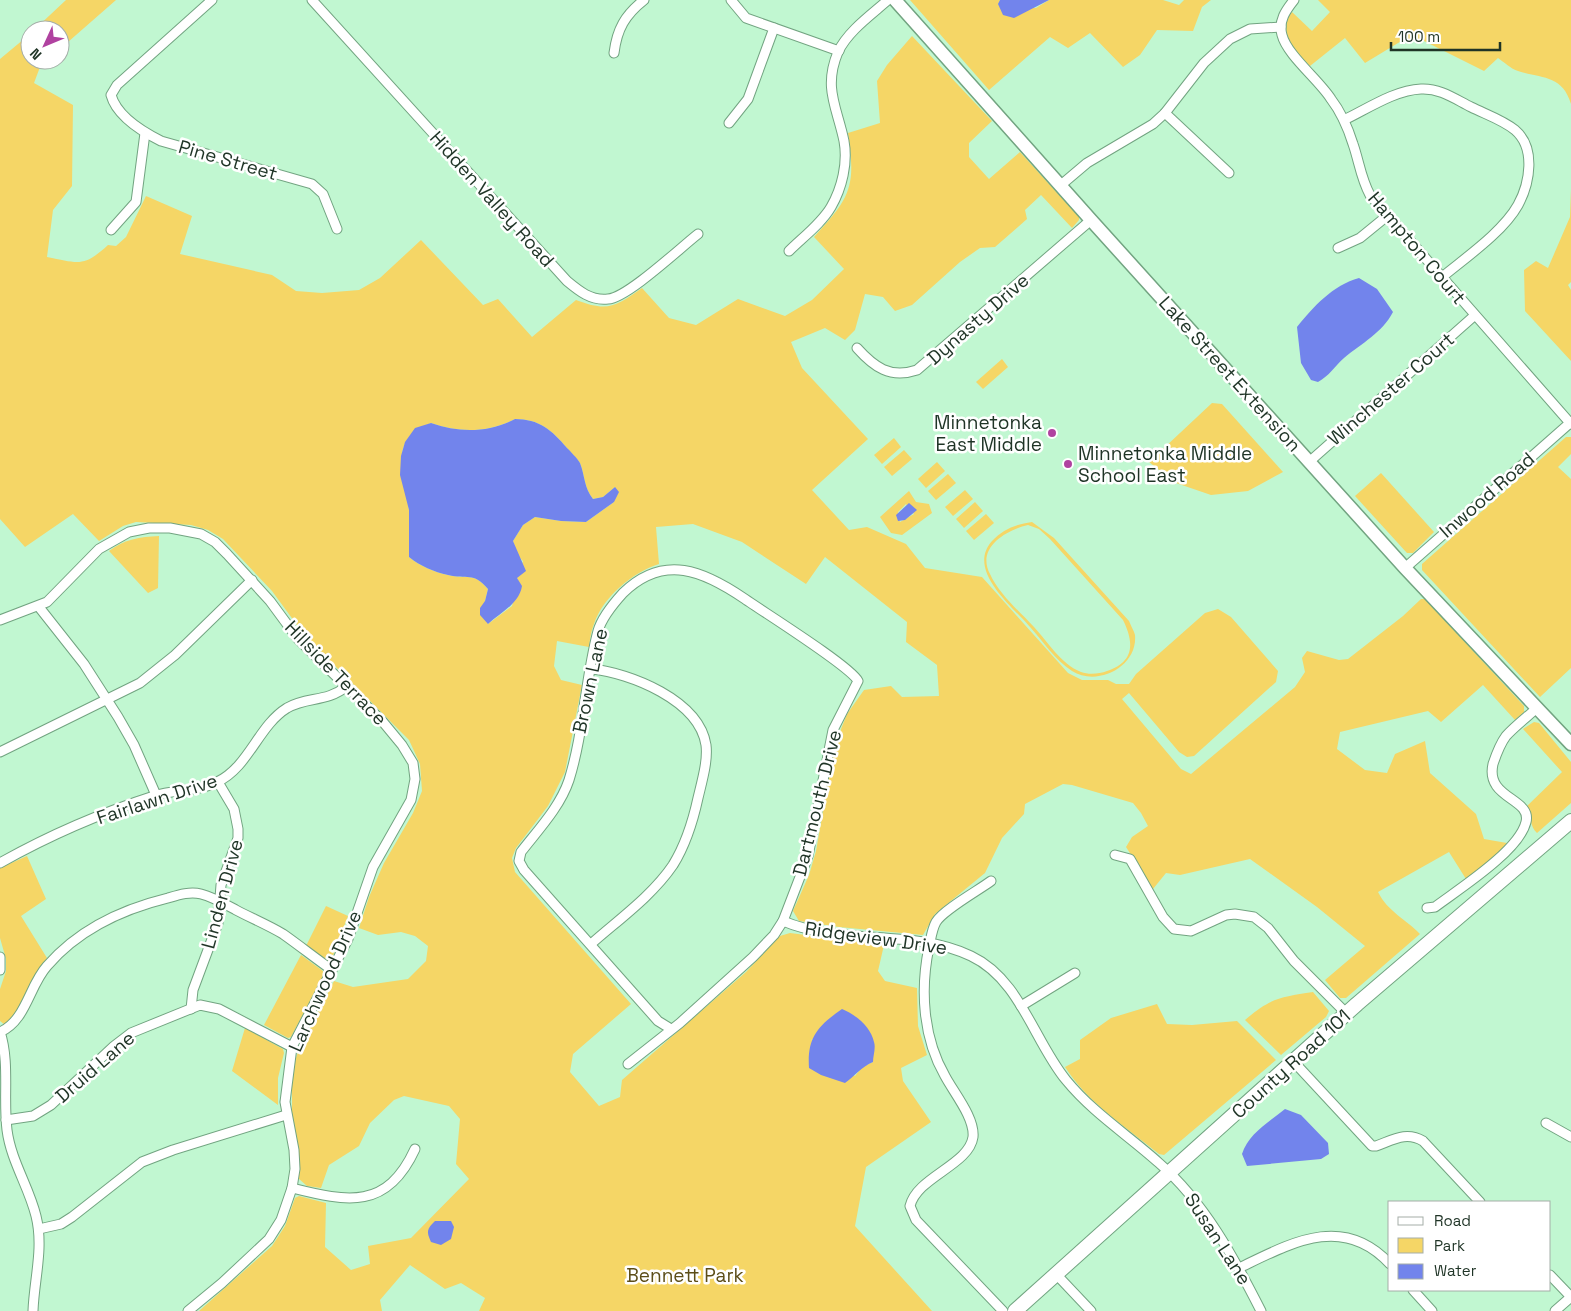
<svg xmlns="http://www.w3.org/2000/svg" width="1571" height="1311" font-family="'Space Grotesk',sans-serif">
	<rect width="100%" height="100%" fill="#c1f7d1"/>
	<g fill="#f5d666" fill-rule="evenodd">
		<polygon points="66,0 116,0 60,49 60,30 34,30"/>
		<polygon points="910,0 1000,0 998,5 1036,8 1049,0 1163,0 1179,5 1184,0 1211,0 1202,7 1193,31 1157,30 1140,55 1123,67 1090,33 1068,48 1050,37 989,90"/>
		<path d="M1318 0H1571V104C1562 74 1541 79 1518 71 1511 69 1504 62 1498 58L1484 71 1422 40H1403L1365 63 1345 38 1310 66C1296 51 1276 33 1292 12L1312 31 1330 12Z"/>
		<path d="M30 34V60H48L40 67 34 83 73 105 72 186 53 210 47 257C79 263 83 268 108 245L116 246 126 237 146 196 192 216 180 254 272 275 296 291 322 293 359 290 380 278 421 240 483 305 498 299 532 337 576 300C608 312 615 307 642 288L669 318 696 325 738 299 785 316 812 300 844 269 814 237C851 197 856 187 848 133L880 123 877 81 887 65 912 36 992 121 969 143V157L989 179 1020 152 1079 217V220L1072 228 1041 195 1025 210 1027 219 995 247 980 248 960 262 912 305 895 311 883 297 865 294 855 330 845 340 825 328 791 342 802 368 868 439 812 490 849 530 867 527 906 544 925 568 982 577 1068 673 1082 680H1108L1116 684H1129L1136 674 1205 613 1218 609 1231 617 1278 671 1276 682 1194 756 1187 757 1179 752 1129 693 1122 699 1181 769 1191 774 1295 687 1305 672 1302 658 1307 651 1339 660 1348 659 1403 616 1421 599H1425L1524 706V712L1515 720 1483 685 1441 722 1428 711 1340 732 1337 749 1365 770 1387 773 1395 754 1425 741 1430 773 1476 814 1484 839 1507 843 1499 853 1466 879 1449 852 1378 892C1388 912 1406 919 1420 934L1346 998H1340L1325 980 1365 946 1317 907 1250 859 1180 875 1166 873 1153 889 1126 847 1132 837 1148 826 1141 813 1133 803 1072 785 1063 784 1025 804 1024 814 1002 838 985 873 935 914 923 935 839 927 799 921 793 911 809 875 816 851 831 765 841 729 847 714 864 690 891 686 902 697 939 696 937 665 906 642 907 622 825 557 806 584 742 542 693 524 656 527 659 564C633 572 603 597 594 624 591 631 590 639 589 647L557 641 554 666 561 680 582 685 565 772 548 806 516 848 512 858 515 872 631 1004 573 1054 570 1072 599 1106 620 1097 622 1080 746 972 780 936 790 933 884 945 878 971 885 981 917 988 918 1026 927 1055 901 1068 903 1081 931 1122 866 1167 855 1226 932 1311H479L485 1298 461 1283 445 1289 410 1265 380 1300 382 1311H199L272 1246 285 1226 295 1198 299 1196 326 1203 325 1247 351 1270 370 1264 368 1246 411 1238 469 1179 456 1164 460 1119 449 1106 404 1096 394 1100 370 1123 359 1146 329 1165 321 1188 307 1186 298 1178 299 1154 292 1113V1068L300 1047 334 981 353 987 408 979 426 961 428 946 415 936 401 932 378 935 359 928 369 897 384 863 413 813 422 791 420 764 409 740 305 636 272 591 223 539 208 530 191 525 136 522 123 526 99 541 73 514 25 547 0 519V59ZM515 419C539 419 552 430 567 448 571 453 577 458 580 463 585 476 584 488 593 499L603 497 615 487 614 502 586 522 561 521 535 517 523 525 513 541 518 556 523 561 517 578 518 582 512 606 488 624 485 601 488 589C473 571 467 580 448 575 434 572 420 566 409 557 409 542 411 525 409 510 405 474 386 440 431 423 458 433 488 433 515 419ZM811 1039 873 1062 862 1067 855 1076Z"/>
		<polygon points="1571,189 1571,282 1568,285 1571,290 1571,361 1525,311 1524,270 1536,261 1548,268 1570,217"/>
		<polygon points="1002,359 1008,367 983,389 976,382"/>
		<polygon points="1212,403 1222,404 1283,472 1248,491 1211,495 1176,483 1149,462"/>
		<polygon points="1566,437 1571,437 1571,454 1558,467 1571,479 1571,668 1540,697 1422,570 1422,564"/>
		<polygon points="894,438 901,447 882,464 874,455"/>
		<polygon points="904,450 912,459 892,476 884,467"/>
		<polygon points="937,462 945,471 926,488 918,479"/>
		<polygon points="1381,473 1434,532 1413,553 1407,553 1355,496"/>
		<polygon points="948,474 956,483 936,500 928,491"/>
		<polygon points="965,490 973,499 953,516 945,507"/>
		<path d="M909 491 916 502 929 504 932 513 902 535 891 533 880 517ZM906 504 914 514 900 522 898 512Z"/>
		<polygon points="975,502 983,511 964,528 956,519"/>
		<polygon points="986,514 994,523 974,540 966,531"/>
		<path d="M1032 522 1054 538 1129 621C1131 626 1134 631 1135 635 1138 667 1097 687 1072 671 1055 660 1043 641 1030 627 1012 606 966 570 992 541 1003 529 1017 524 1032 522ZM1028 525 1039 529 1050 539 1123 620C1134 642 1135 662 1107 671 1099 674 1089 675 1081 672 1061 664 1048 642 1034 627 1019 611 999 594 990 574 976 548 1006 530 1028 525Z"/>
		<path d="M159 536 158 588 148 593 109 551C125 539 139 537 159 536Z"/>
		<path d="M1534 722 1539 723 1571 762V803L1537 833C1530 827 1531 816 1526 807L1562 772 1523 729Z"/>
		<path d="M27 856 46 899 21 916 47 958C31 980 24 1006 5 1025L0 1021V989L6 971V959L0 938V868Z"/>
		<polygon points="326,906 348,916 331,961 328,961 306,946"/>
		<polygon points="301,955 323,971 324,975 291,1037 288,1038 264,1025"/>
		<path d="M1313 992 1329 1011 1326 1017 1281 1055 1245 1020C1270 998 1281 997 1313 992Z"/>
		<path d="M1157 1004 1167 1024 1192 1025 1237 1021 1276 1060 1164 1155 1159 1154C1127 1128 1088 1103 1065 1067L1080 1059V1040L1111 1018Z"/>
		<polygon points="245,1028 283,1049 284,1053 278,1078 278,1105 232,1071"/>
	</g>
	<g fill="#7284ec">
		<polygon points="1000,0 1049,0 1014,18 1003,15 998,4"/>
		<path d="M1359 278 1377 289 1393 312C1382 333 1362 343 1344 358 1335 366 1329 376 1318 382L1311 380 1301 363 1297 327C1313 307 1333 285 1359 278Z"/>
		<path d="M515 419C539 419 552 430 567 448 571 452 577 458 580 463 585 476 584 488 593 499L603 497 615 487 619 492 614 502 586 522 561 521 535 517 523 525 513 541 526 571 517 578 522 586C519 604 501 612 488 624L480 615V608L485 601 488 589C473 571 467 580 448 575 434 572 420 566 409 557V510L400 475 401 456 405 442 415 428 431 423C459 433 488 433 515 419Z"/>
		<polygon points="909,503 917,510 905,520 898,521 896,515"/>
		<path d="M842 1009C855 1014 871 1027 874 1042 876 1048 873 1056 873 1062 861 1067 855 1076 845 1083L821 1075 809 1068C807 1037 818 1026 842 1009Z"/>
		<path d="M1285 1109 1301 1115 1328 1143 1329 1154 1321 1159 1247 1166 1242 1154C1248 1134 1269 1122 1285 1109Z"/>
		<path d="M435 1221H451L454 1227 451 1239 441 1245 431 1242C426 1231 427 1229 435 1221Z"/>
	</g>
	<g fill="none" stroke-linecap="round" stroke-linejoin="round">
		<g stroke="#72a481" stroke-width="11">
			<g id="street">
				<path d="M212 0 117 85 111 95C117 117 143 132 161 141L312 184 323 194 337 229"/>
				<path d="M312 0 567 281C579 291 591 301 608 299 627 298 680 248 698 234"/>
				<polyline points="731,0 746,18 839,51"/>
				<path d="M1294 0C1286 10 1278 21 1282 35 1287 55 1319 80 1331 99 1341 112 1348 128 1353 144 1359 161 1361 179 1370 195L1571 424"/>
				<path d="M614 53C617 29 625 15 644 0"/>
				<polyline points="1165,113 1229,173"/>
				<path d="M1344 120C1367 109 1395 90 1421 89 1440 88 1455 99 1471 107 1485 114 1503 120 1515 130 1536 148 1530 183 1518 205 1503 232 1465 258 1441 278"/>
				<polyline points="729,123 748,99 774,28"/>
				<polyline points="1061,185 1087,163 1153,124 1165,113 1204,63 1230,39 1250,29 1281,27"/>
				<polyline points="111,230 136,202 145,133"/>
				<polyline points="1338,248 1360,238 1387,216"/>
				<path d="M789 251C803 237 821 224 831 207 842 188 848 163 844 141 837 107 823 88 838 52 848 31 871 15 888 0"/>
				<path d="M857 348C874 367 890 379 917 370L1091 220"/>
				<polyline points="1309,462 1474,316"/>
				<polyline points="1405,568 1570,423"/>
				<polyline points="39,607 84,664 118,717 134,745 156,795"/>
				<polyline points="0,620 47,602 99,549 129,532 149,528 170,528 201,534 215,542 227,554 270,601 298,639 383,722 402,745 413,763 415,779 411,800 373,867 348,939 292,1047 285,1102 294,1150 295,1169 292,1188 281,1220 269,1239 222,1283 188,1311"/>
				<polyline points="0,752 140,683 175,655 252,580"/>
				<polyline points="1115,855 1130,859 1163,917 1174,929 1191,931 1226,915 1235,914 1254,917 1268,928 1294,961 1347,1014"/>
				<path d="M0 863C48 836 101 813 154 796 174 789 198 792 217 782 249 767 258 726 287 708 308 696 326 703 347 686"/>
				<path d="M991 881C979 890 943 910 936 922 932 929 931 938 929 947 920 990 923 1038 945 1076 954 1093 975 1118 973 1137 969 1165 917 1177 910 1206L916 1220 1003 1311"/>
				<path d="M1427 908 1435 907C1459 889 1519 851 1526 822 1532 798 1485 799 1493 764 1496 755 1500 744 1506 736 1515 726 1527 717 1537 708"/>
				<path d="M783 921C842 946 913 928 971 956 1020 979 1034 1041 1066 1080 1093 1113 1128 1135 1159 1163 1205 1203 1234 1258 1261 1311"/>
				<path d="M591 944C618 920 652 896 673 865 686 844 693 821 698 798 702 781 708 761 706 745 699 700 630 673 592 669"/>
				<polyline points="0,957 0,970"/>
				<polyline points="1021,1006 1075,973"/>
				<polyline points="191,1009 193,990 218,923 221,885 238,838 238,829 234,809 218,782"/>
				<path d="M0 1032C26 1021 29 986 47 966 78 930 123 909 168 898 178 895 190 891 201 894 213 897 225 904 236 910 251 918 268 925 283 934 300 946 315 958 332 970"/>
				<path d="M0 1032C10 1062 3 1098 7 1130 11 1161 29 1187 36 1216 44 1248 34 1280 33 1311"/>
				<path d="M1294 1062 1372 1146H1376C1393 1140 1406 1131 1423 1141L1480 1202"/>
				<path d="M628 1064 680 1023 753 957 774 935 783 921 808 856 833 730 858 681C850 666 765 613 745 599 704 571 664 553 623 593 613 604 602 617 598 631 585 679 584 732 569 780 560 807 538 830 521 852L519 861 524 870 658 1021 671 1029"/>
				<polyline points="6,1120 33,1116 51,1105 114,1046 131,1033 200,1005 219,1009 292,1047"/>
				<polyline points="1546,1123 1571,1137"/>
				<path d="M292 1188C348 1202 387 1210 415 1149"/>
				<polyline points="39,1229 61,1224 72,1217 142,1162 173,1150 286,1115"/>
				<path d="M1239 1268C1291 1243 1343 1213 1390 1264"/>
				<polyline points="1055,1273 1091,1311"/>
				<polyline points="1550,1275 1571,1297"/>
				<polyline points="1413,1290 1432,1311"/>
				<polyline points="1555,1311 1571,1297"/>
			</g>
		</g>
		<g stroke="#72a481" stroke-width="15">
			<polyline id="secondary" points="895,0 1091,220 1405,568 1571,744"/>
		</g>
		<g stroke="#72a481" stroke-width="16">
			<polyline id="primary" points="1015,1311 1357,1004 1571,821"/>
		</g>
		<use href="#street" stroke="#fff" stroke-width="9"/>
		<use href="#secondary" stroke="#fff" stroke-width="12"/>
		<use href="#primary" stroke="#fff" stroke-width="14"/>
	</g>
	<g fill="#b042a0" stroke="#fff" stroke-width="2">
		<circle cx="1052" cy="433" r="5"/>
		<circle cx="1068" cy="464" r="5"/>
	</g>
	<g text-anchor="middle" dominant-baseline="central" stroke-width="5" stroke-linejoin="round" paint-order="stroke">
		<g font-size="19" fill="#1f3426" stroke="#fff">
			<text transform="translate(228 160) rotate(16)">Pine Street</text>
			<text transform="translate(492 199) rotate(48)">Hidden Valley Road</text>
			<text transform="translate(1417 248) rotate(50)">Hampton Court</text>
			<text transform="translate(978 319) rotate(-41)">Dynasty Drive</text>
			<text transform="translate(1230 374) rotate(48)">Lake Street Extension</text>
			<text transform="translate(1391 389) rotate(-41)">Winchester Court</text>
			<text transform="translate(1487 495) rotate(-41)">Inwood Road</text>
			<text transform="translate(336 673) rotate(46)">Hillside Terrace</text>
			<text transform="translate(590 681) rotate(-78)">Brown Lane</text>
			<text transform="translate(157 799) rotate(-18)">Fairlawn Drive</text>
			<text transform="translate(817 803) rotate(-76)">Dartmouth Drive</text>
			<text transform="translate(222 894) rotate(-75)">Linden Drive</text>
			<text transform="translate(876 938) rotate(8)">Ridgeview Drive</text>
			<text transform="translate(325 981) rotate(-66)">Larchwood Drive</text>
			<text transform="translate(1291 1064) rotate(-42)">County Road 101</text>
			<text transform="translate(95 1067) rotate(-41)">Druid Lane</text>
			<text transform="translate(1218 1239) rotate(57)">Susan Lane</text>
		</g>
		<g font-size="19" fill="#1f3426" stroke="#fff" text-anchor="end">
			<text x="1042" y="422">Minnetonka<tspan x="1042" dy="22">East Middle</tspan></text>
			<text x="1078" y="453" text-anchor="start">Minnetonka Middle<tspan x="1078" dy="22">School East</tspan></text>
		</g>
		<g font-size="19" fill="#5d4e18" stroke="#fff">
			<text x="685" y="1275">Bennett Park</text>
		</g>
	</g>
	<rect x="1388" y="1201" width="162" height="90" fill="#ffffff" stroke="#a5aea8"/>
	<rect x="1398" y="1217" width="25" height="8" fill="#ffffff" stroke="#a5aea8"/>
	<text x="1434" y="1226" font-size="15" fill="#1f3426">Road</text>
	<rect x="1398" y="1238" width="25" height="15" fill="#f5d666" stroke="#a5aea8"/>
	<text x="1434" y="1251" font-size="15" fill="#1f3426">Park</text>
	<rect x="1398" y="1264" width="25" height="15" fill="#7284ec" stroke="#a5aea8"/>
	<text x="1434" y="1276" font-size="15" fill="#1f3426">Water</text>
	<g transform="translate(45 45) rotate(226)"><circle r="24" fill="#ffffff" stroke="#a5aea8"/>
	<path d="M0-4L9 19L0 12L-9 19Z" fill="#b042a0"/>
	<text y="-8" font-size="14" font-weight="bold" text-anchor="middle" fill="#1f3426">N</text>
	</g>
	<path d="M1391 42v8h109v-8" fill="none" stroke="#1f3426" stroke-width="2.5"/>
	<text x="1398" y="42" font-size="15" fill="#1f3426" stroke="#ffffff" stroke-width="4" paint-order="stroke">100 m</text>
</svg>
